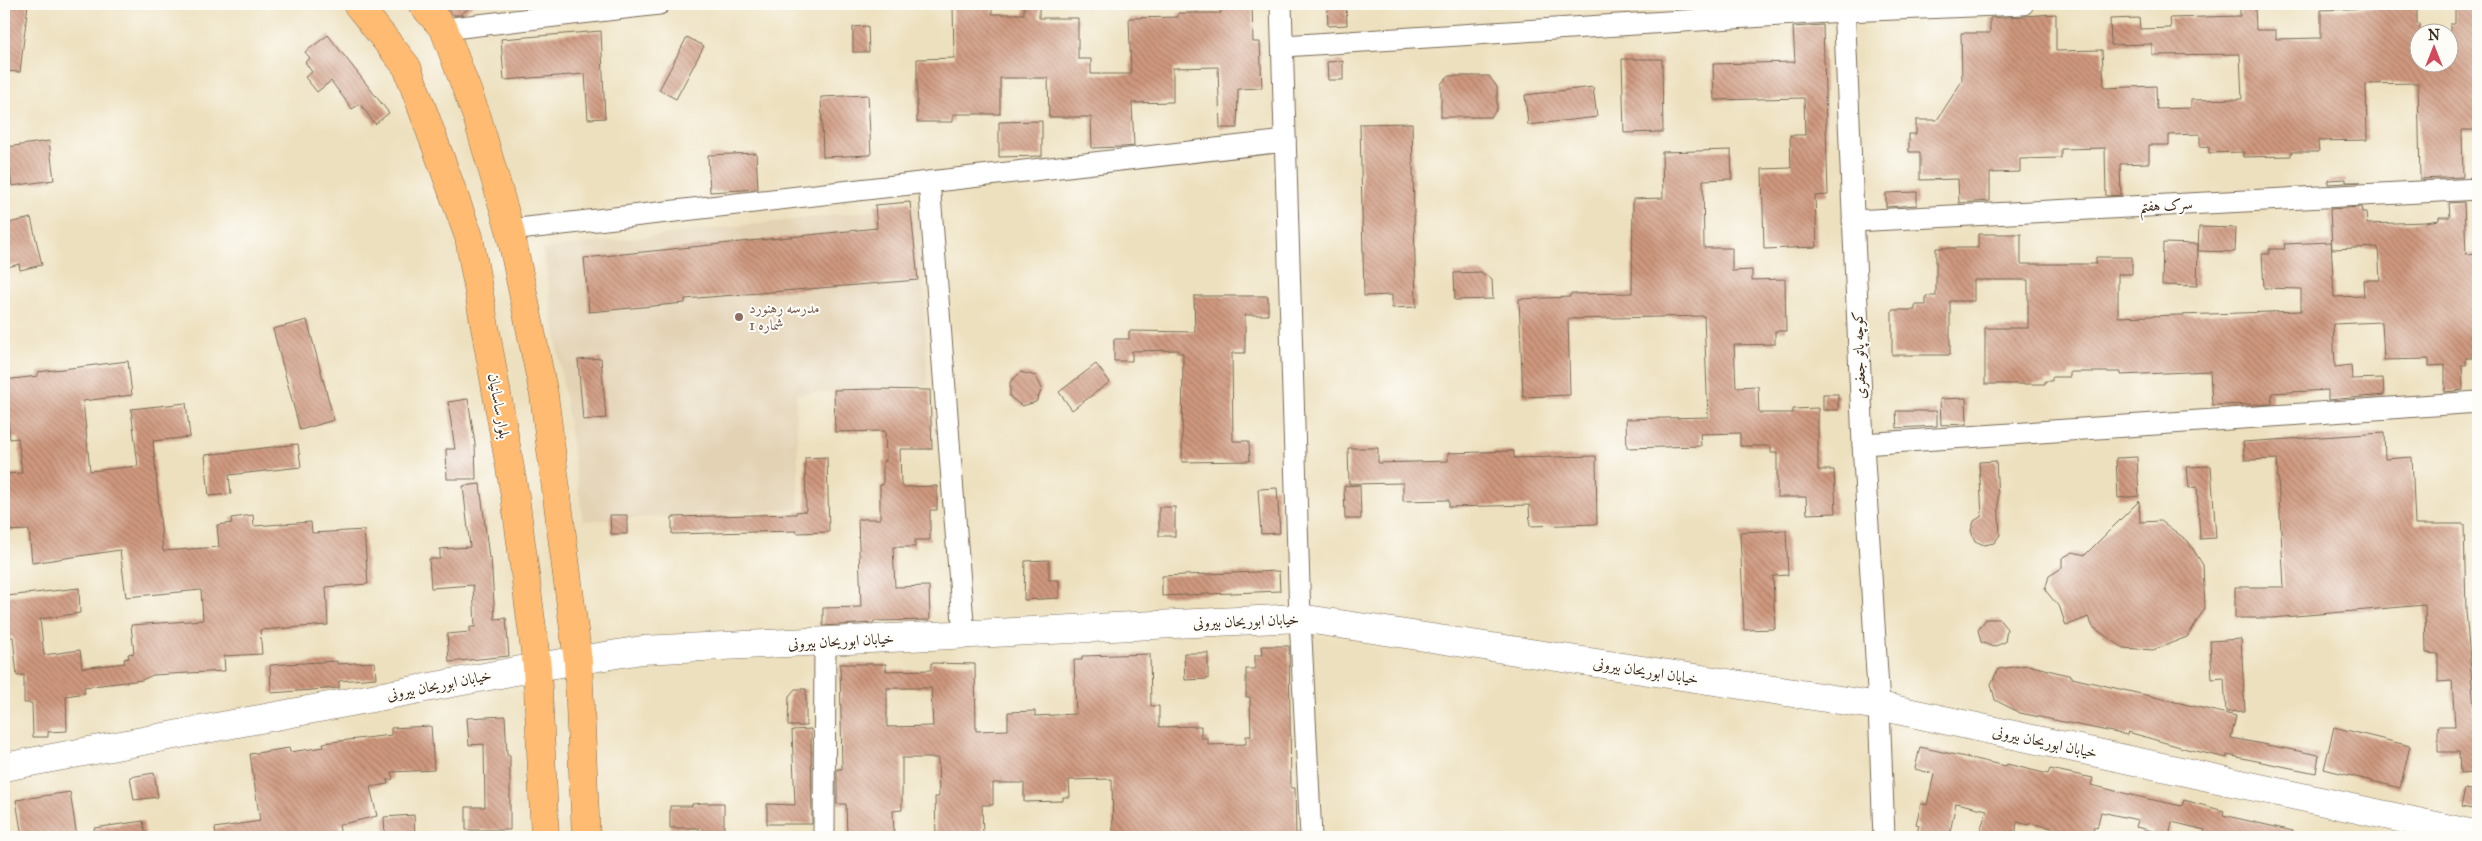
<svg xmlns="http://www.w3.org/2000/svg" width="2482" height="841" font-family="'IM FELL Great Primer',Amiri,serif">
	<defs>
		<pattern id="building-back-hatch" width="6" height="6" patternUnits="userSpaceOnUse" patternTransform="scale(1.25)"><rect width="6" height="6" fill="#cf987e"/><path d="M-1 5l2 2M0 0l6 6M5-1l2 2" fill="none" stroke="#a97c67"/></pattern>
	</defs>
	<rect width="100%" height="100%" fill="#fdfcf7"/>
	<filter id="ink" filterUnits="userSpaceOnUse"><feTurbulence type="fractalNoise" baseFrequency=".02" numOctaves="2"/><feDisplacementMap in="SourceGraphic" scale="10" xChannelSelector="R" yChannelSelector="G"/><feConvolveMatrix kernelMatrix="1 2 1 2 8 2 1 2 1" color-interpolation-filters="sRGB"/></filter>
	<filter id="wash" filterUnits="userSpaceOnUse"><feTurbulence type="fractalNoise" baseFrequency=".0096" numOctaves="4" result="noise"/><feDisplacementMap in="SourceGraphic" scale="20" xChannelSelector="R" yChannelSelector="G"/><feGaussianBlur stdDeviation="1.12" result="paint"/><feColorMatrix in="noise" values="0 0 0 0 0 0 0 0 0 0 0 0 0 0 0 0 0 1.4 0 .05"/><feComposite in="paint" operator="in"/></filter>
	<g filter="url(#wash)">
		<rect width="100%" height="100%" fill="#ede0be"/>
		<polygon fill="#e3d2b4" points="920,205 928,385 796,394 799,509 583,521 543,249"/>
		<g id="blocks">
			<g fill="url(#building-back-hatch)" fill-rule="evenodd">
				<polygon points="4,4 28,4 20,72 4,71"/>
				<polygon points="443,4 474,4 460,15 453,15"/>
				<polygon points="953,4 992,4 992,14 1024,14 1024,4 1039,4 1039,18 1078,18 1078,59 1091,59 1091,74 1131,74 1129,18 1178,17 1178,13 1221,13 1220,4 1252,4 1253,42 1260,42 1262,88 1238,89 1237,128 1220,128 1218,67 1173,68 1173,102 1132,103 1134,146 1123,147 1092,148 1091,117 1049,117 1048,78 1000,78 1000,114 953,114 953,122 917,122 917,59 954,58"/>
				<polygon points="1327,4 1346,4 1347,25 1328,26"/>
				<polygon points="2455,4 2478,4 2478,130 2462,130 2463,177 2420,179 2418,83 2366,84 2367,140 2318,141 2319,152 2291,152 2291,156 2243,157 2243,152 2209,153 2209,146 2200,147 2200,134 2169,135 2169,145 2149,145 2149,163 2120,164 2121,195 2106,196 2105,148 2061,149 2061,158 2020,159 2020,172 1990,173 1990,201 1959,203 1958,179 1920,180 1920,152 1909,152 1909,134 1916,134 1916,120 1937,120 1962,81 1961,33 1990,33 1990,18 2056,14 2056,51 2102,50 2104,88 2156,86 2157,109 2191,108 2191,100 2242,99 2240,54 2152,55 2152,44 2111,45 2110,19 2139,18 2140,29 2171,28 2170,18 2240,16 2240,7 2255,7 2256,30 2276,30 2276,39 2321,38 2321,10 2417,6 2417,24 2420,24 2420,62 2450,62 2450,24 2455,24"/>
				<polygon points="1823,25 1828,195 1815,196 1817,247 1764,249 1762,169 1791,168 1790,135 1805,135 1804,98 1714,100 1713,64 1795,62 1793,27"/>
				<polygon points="868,26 869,52 853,52 853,27"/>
				<polygon points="601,31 605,118 588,119 585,74 504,80 501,39"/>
				<polygon points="328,35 389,113 375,124 360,104 352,109 331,81 317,92 305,77 312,72 305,62 310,58 305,52"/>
				<polygon points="687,37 704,46 676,99 659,90"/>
				<polygon points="1622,59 1662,59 1663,132 1624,133"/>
				<polygon points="1343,61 1343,80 1328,80 1327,62"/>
				<polygon points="1448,76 1489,76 1497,87 1497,109 1491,117 1441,117 1441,84"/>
				<polygon points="1593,87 1597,117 1528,125 1525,95"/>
				<polygon points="868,95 871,155 823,157 821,97"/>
				<polygon points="1042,121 1042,156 999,157 999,122"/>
				<polygon points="1412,123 1416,307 1392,308 1392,295 1364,296 1360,124"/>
				<polygon points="49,141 54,180 12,186 7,147"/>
				<polygon points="1731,150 1732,179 1703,180 1704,248 1732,248 1732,271 1752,270 1752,280 1785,279 1786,331 1775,331 1775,344 1734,345 1736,387 1758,386 1759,413 1793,413 1793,409 1818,408 1818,470 1834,470 1836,513 1807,514 1806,497 1777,497 1777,453 1771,453 1771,446 1740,446 1740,433 1700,434 1701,446 1627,448 1626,419 1708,417 1704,316 1568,319 1570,395 1523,397 1519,299 1570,297 1570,294 1632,293 1633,199 1663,198 1662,152"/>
				<polygon points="756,153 758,189 710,192 708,155"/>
				<polygon points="2346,179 2346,182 2361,182 2328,184 2328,180"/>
				<polygon points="1917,192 1917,205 1886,207 1886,193"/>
				<polygon points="910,202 918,280 685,299 685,303 589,312 584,258 877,228 875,205"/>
				<polygon points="2464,202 2466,254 2478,253 2478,358 2466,358 2466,365 2462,365 2463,390 2445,392 2445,365 2429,366 2429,359 2384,360 2382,322 2333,324 2335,367 2351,365 2352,379 2383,378 2384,395 2328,400 2328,390 2272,393 2272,404 2212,405 2210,371 2121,375 2121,372 2070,372 2070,377 2052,377 2052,381 2045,381 2045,384 1985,384 1985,328 2028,328 2028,280 1974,280 1974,301 1950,301 1950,355 1892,355 1892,310 1915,310 1915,305 1926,305 1926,296 1936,296 1936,248 1978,248 1978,234 2021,234 2021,264 2096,264 2096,257 2132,257 2132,274 2118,274 2118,317 2301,311 2301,289 2264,288 2262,254 2269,254 2269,249 2285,249 2284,244 2331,242 2334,297 2364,296 2363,280 2380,280 2378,247 2332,249 2330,209 2361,207 2362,212 2366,212 2367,224 2426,222 2439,220 2439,217 2450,217 2449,203"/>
				<polygon points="31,218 42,265 20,270 19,264 4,268 4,224"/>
				<polygon points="2199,227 2236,228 2235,252 2198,251"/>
				<polygon points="2163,243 2198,244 2197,286 2162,285"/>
				<polygon points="1481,272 1492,280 1493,299 1455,300 1454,273"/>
				<polygon points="1194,296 1268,296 1268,315 1245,315 1245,353 1232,353 1233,441 1249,441 1250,461 1182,462 1183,353 1178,353 1178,350 1132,351 1132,361 1114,361 1114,339 1129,339 1129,331 1195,332"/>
				<polygon points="307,320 334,420 300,430 273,329"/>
				<polygon points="601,358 606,418 583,420 578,360"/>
				<polygon points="128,361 132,395 83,401 90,471 138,466 131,409 186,403 190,437 153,441 163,551 219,547 217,525 232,523 231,518 253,515 254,526 311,522 312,533 364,530 368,584 326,587 328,625 260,630 262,654 224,656 225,671 153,675 142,680 84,687 85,693 66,696 67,731 48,732 48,737 33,737 32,703 24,703 24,675 17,676 13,637 4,637 4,612 9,612 7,596 79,588 80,613 40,619 44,655 80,650 82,668 125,663 124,659 129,658 128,654 134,653 131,625 203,620 201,590 126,597 120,550 32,563 29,530 4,531 4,474 22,473 18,438 10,439 4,380 38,376 38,372"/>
				<polygon points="1096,364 1110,382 1072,410 1059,392"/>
				<polygon points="1021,372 1036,376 1042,389 1036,402 1022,406 1010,397 1010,382"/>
				<polygon points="874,389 930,390 932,449 900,449 901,485 904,487 937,486 937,510 930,510 930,540 915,540 915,547 893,547 895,587 929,586 930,620 874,621 874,623 823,626 823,608 861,607 858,519 880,519 880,485 883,485 883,461 886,461 885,431 835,432 834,390"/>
				<rect x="1823" y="394" width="15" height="16"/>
				<polygon points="1966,398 1967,424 1941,425 1940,399"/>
				<polygon points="468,399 475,444 476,479 447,479 446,449 455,449 448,402"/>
				<polygon points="1896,411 1937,411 1937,426 1897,428"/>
				<polygon points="2384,433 2385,459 2412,457 2415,524 2464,524 2466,611 2477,745 2474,745 2475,773 2460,774 2459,752 2438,752 2438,726 2455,726 2452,681 2438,682 2438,654 2426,653 2425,605 2272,618 2235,618 2235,587 2284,587 2277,459 2245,460 2243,442"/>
				<polygon points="298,444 301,467 229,475 231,494 209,496 205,455"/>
				<polygon points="1348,448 1378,448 1378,463 1448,461 1448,453 1514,451 1514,458 1596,456 1597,524 1530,526 1529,505 1449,507 1449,500 1403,501 1403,483 1349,484"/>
				<polygon points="827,457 829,532 797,533 796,531 672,534 672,517 796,514 796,512 806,511 805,458"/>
				<polygon points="2137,457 2139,496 2118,498 2116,458"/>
				<polygon points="1996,461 2000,535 1994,543 1984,545 1975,541 1971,531 1974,521 1982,516 1979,462"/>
				<polygon points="2211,466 2216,538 2200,539 2197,487 2189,488 2187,467"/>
				<polygon points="480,484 489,558 491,557 495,619 506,618 509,656 449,662 447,634 470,632 470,627 475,627 473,585 431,588 429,559 440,559 440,549 470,547 463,486"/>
				<polygon points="1360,485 1361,519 1345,519 1344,486"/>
				<polygon points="1277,488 1280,533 1261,534 1258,489"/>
				<polygon points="2139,501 2140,522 2161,521 2188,541 2203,565 2205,608 2187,637 2153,650 2123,648 2093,627 2088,617 2066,626 2060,608 2045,590 2049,576 2062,568 2062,558 2073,552 2085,555"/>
				<rect x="1159" y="507" width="16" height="29"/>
				<polygon points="610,515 627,515 627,534 611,534"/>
				<polygon points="1786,530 1788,575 1773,576 1775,629 1744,630 1740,532"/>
				<polygon points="1049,560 1049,580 1059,580 1059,598 1024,600 1025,561"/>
				<polygon points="1279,571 1280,591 1162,596 1162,576"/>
				<polygon points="1986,619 1999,619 2007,629 2005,642 1993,647 1981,642 1978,630"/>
				<polygon points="2241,639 2245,711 2226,712 2224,678 2212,679 2210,641"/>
				<path d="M1262 646H1289L1291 788H1295L1296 837H1113L1112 779 1069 780 1070 797H1063V801L1024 802V783H993V805H982L983 837H936L935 797H939L938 758H902V810L893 811 894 836 847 837 846 804H837V769H842L840 664H886V671L931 670V663L975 664 976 731 1008 730V712L1035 711V716L1076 714 1074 660H1082V656L1150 654 1151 706H1159V727L1201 726V738H1208V745L1246 744V736H1251L1250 697H1246V669H1255V655H1263ZM887 688H931L933 726 887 727Z"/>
				<polygon points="1184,653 1208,653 1208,679 1185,680"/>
				<polygon points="337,661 337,664 375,662 376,678 339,681 339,688 271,693 270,665"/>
				<polygon points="2028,665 2072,676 2072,678 2236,716 2231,738 2319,755 2316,773 2227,755 2227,758 2187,749 2128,732 2127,735 2020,713 1995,700 1991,684 1998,669"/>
				<polygon points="795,689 806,689 806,726 788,726 789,696"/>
				<polygon points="505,716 507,755 510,755 510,830 466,830 466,807 485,807 484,744 469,745 467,718"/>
				<polygon points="431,726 434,770 391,772 393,779 387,780 388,784 370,787 377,816 339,825 341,837 216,837 215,828 260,821 250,754 289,748 290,752 324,747 323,743 391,735 391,728"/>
				<polygon points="2334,727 2410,746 2400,788 2324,769"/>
				<polygon points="811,729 812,824 767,824 767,804 795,805 792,730"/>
				<polygon points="1920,747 2006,766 2007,764 2048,774 2050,769 2093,778 2091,785 2144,798 2182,806 2184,800 2224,811 2223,815 2293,831 2293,837 2203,837 2205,830 2172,822 2169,837 2151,837 2153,831 2136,827 2138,820 2101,812 2097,828 2094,827 2092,837 2030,823 2029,825 2017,822 2015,837 1978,837 1987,810 1956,803 1949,837 1916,837 1919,825 1916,824 1921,804 1927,805 1934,774 1915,769"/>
				<polygon points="154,773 158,797 134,800 130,777"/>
				<polygon points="2465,789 2478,791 2478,810 2461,807"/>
				<polygon points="70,792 77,837 22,837 16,800"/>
				<polygon points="703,803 724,803 724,837 699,837 699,828 670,828 670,806 692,806 692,804"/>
				<polygon points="414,815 415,837 385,837 384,817"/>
				<polygon points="143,821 146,837 95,837 94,828"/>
			</g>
		</g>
	</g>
	<g filter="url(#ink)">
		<use href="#blocks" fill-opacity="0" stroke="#796a56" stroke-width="1"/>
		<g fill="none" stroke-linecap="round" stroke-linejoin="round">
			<g stroke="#796a56" stroke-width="23">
				<g id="minor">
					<polyline points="1281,4 1300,618 1311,837"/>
					<polyline points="1844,4 1863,444 1879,706 1884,837"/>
					<polyline points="444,29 659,4"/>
					<polyline points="1283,46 1844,11 2023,4"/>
					<polyline points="929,182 964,635"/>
					<polyline points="1853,221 2478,189"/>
					<polyline points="510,230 1285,141"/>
					<polyline points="1863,444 2478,402"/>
					<polyline points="824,837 825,642"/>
				</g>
			</g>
			<g stroke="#796a56" stroke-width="29">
				<polyline id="tertiary" points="4,767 537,667 642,650 1300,618 1879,706 2478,835"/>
			</g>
			<g stroke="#796a56" stroke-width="29">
				<g id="trunk">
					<polyline points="357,4 407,67 469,237 515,496 537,667 545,837"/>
					<polyline points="422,4 444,29 477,117 510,230 544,395 578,661 586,837"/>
				</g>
			</g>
			<use href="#minor" stroke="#fff" stroke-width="21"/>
			<use href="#tertiary" stroke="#fff" stroke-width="28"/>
			<use href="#trunk" stroke="#ffbb71" stroke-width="28"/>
		</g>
	</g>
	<circle fill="#8d6e63" stroke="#fdfcf7" stroke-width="2" cx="739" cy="317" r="5"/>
	<g text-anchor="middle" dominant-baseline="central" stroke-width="4" stroke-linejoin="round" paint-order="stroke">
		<g font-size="15" fill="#3b2a1e" stroke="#fdfcf7">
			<text transform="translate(2166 205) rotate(-3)">سرک هفتم</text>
			<text transform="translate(1859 355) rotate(-92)">کوچه پاتو جعفری</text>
			<text transform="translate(499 406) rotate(80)">بلوار ساسانیان</text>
			<text transform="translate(1246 621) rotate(-2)">خیابان ابوریحان بیرونی</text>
			<text transform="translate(841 641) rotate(-3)">خیابان ابوریحان بیرونی</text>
			<text transform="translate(1646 671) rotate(9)">خیابان ابوریحان بیرونی</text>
			<text transform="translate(439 685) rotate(-11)">خیابان ابوریحان بیرونی</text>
			<text transform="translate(2045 742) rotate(12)">خیابان ابوریحان بیرونی</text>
		</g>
		<g font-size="15" fill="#785e54" stroke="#fdfcf7" text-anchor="start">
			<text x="749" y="308">مدرسه رهنورد<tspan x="749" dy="17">شماره 1</tspan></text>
		</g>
	</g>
	<rect width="2482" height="841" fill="none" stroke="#fdfcf7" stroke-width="20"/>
	<g transform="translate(2434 48)"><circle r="24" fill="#fdfcf7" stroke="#afa8a0"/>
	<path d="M0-4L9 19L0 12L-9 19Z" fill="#d1495b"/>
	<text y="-8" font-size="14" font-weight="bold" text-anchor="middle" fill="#3b2a1e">N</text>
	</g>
</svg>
